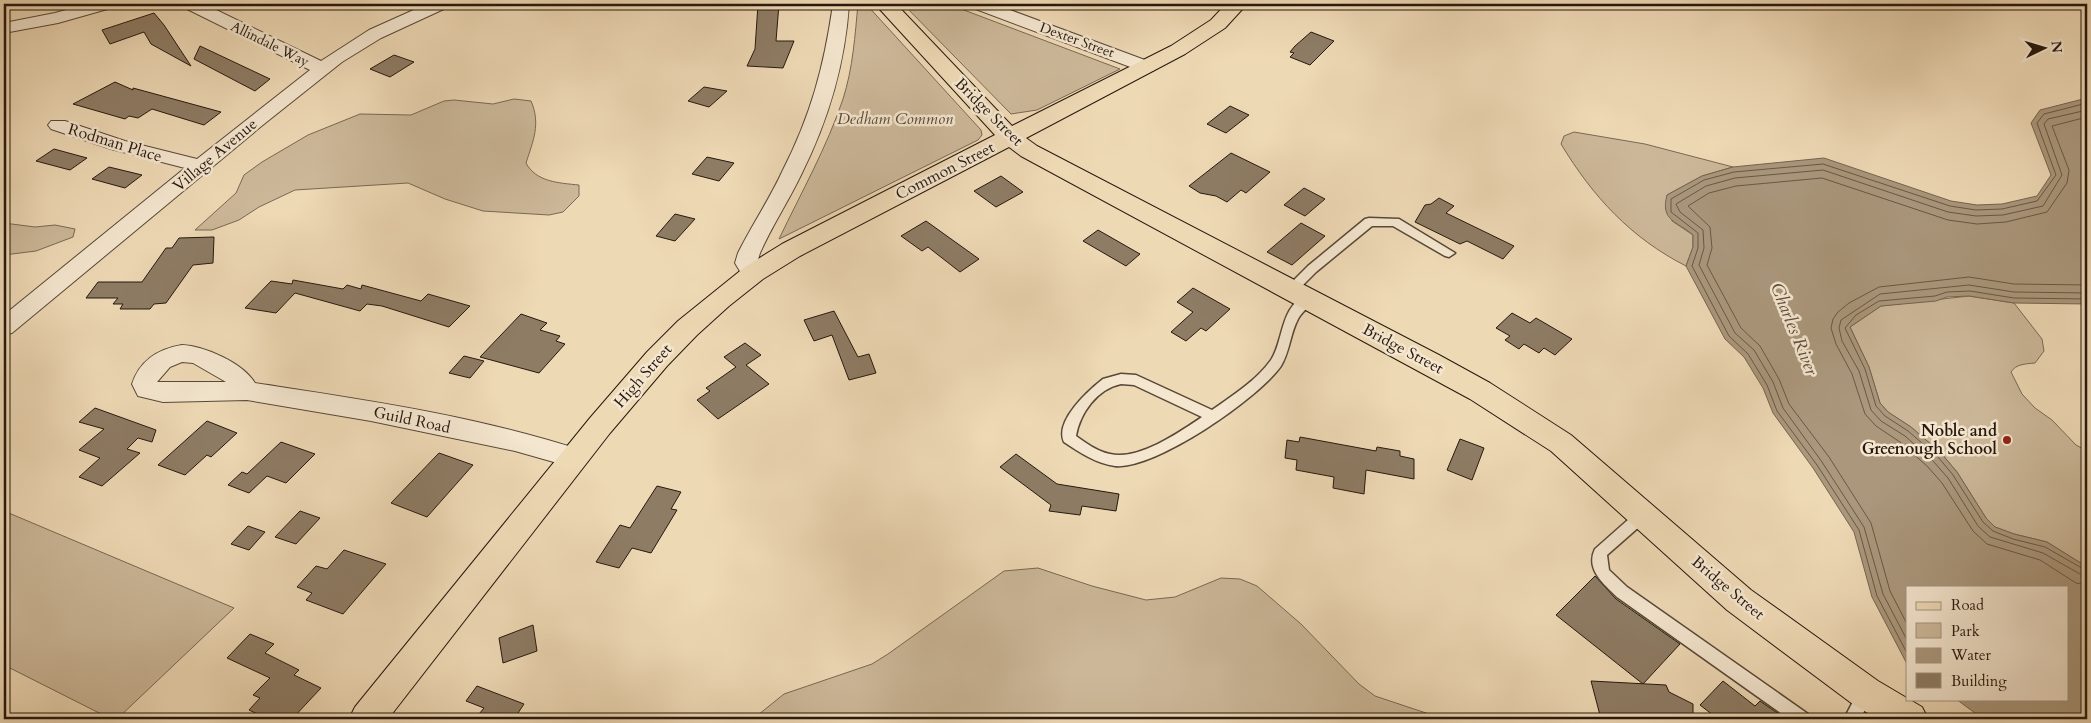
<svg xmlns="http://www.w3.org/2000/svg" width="2091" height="723" font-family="Cardo,serif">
	<rect width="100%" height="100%" fill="#eed9b5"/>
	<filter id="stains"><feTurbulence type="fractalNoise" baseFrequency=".004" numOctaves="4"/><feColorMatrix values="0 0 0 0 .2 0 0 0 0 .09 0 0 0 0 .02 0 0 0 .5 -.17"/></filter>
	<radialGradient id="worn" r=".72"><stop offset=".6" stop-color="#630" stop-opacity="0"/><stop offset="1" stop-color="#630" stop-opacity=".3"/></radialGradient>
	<g fill="#ccb899" stroke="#796854">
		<path d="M858 4H866L981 130 982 135 978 140 779 239C801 193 827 147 843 99 853 68 855 35 858 4Z"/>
		<polygon points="903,4 948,4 1120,69 1037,110 1011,114"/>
		<path d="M514 99 531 101C541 124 533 141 526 163 536 182 559 183 579 185V196L563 212 549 215 483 211 445 199 408 183 295 190 259 207 239 220 212 230H195L236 193 244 175 262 162 308 135 360 114 411 115 444 101 454 100 493 104Z"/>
		<path d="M1574 132 1645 144 1733 167 1702 176 1667 195 1672 221 1693 235V247L1686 266C1631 238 1593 197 1561 144L1564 136Z"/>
		<polygon points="4,223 35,227 55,225 75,229 73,237 36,251 4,255"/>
		<path d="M1969 296 2014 303 2042 339 2044 351 2035 363C2025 364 2016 364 2011 372L2022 394 2035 408 2052 420 2076 445 2087 451V567L2047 542 2014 534 1995 527 1986 518 1957 472 1941 453 1911 427 1888 412 1880 403 1869 367 1850 327 1881 306Z"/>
		<polygon points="4,511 234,608 117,719 111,719 4,665"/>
		<polygon points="1038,568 1092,586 1146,600 1175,597 1221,578 1240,579 1257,586 1301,624 1359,684 1375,696 1444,719 753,719 784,694 872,664 888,654 1004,571"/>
	</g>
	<path fill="#aa977c" stroke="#756450" d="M2087 98V304L2014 303 1969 296 1947 297 1936 301 1881 306 1850 327 1869 367 1880 403 1888 412 1911 427 1941 453 1957 472 1986 518 1995 527 2014 534 2047 542 2087 567V719H1983L1956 699H2067V587H1907V664L1872 597 1854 532 1813 468 1773 413 1763 388 1744 357 1725 339 1686 266 1693 247V235C1677 221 1660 221 1667 195L1702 176 1733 167 1824 158 1951 201 1977 205 2002 204 2037 196 2051 175 2031 123 2040 110Z"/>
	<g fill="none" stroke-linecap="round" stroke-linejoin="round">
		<g stroke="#685845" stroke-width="1">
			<polyline points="2087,285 2014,284 1969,277 1879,287 1849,303 1838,312 1833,319 1831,328 1836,344 1852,374 1865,414 1876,426 1900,442 1928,467 1942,483 1973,531 1987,544 2040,560 2076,583 2087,585"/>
			<polyline points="2087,293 2014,292 1969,285 1880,294 1841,320 1839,328 1842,341 1859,371 1871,410 1881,421 1905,436 1933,461 1948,478 1978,526 1990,537 2043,553 2087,578"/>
			<polyline points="2087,299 2014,298 1970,291 1947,292 1935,296 1879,301 1856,315 1845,328 1865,369 1876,406 1885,416 1908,431 1938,457 1953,475 1983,522 1993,531 2013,539 2045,547 2087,571"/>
			<polyline points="1907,624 1890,591 1871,523 1829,457 1789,404 1779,379 1760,346 1741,328 1707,265 1712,248 1710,227 1688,206 1709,193 1736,186 1822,178 1948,220 1977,224 2006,222 2047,212 2067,183 2069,170 2052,126 2087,117"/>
			<polyline points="1907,640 1883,594 1864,527 1822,462 1783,408 1773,382 1754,350 1735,333 1699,265 1704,248 1703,230 1680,212 1676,204 1706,186 1735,178 1823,170 1948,212 1976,216 2003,215 2043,206 2062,175 2044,124 2048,119 2087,110"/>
			<polyline points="1907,653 1877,596 1859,530 1817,465 1777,411 1767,385 1748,354 1729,336 1692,266 1698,248 1698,233 1671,212 1671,199 1704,180 1734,172 1823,164 1950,206 1976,210 2002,209 2037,201 2056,175 2037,123 2044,114 2087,103"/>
		</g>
	</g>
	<g fill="#8e7c65" stroke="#26180e">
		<polygon points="758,4 779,4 776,41 794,41 783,68 747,66 755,49"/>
		<polygon points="154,13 164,25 191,66 151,44 144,32 110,44 102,30"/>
		<polygon points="1311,32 1334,41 1310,65 1290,57 1294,53 1290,52 1295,46"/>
		<polygon points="200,46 270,79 255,91 194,59"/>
		<polygon points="394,55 414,62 390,77 370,69"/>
		<polygon points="115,82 133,90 133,88 221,112 204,125 152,109 138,118 129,116 125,119 73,104"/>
		<polygon points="704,87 727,91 709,107 688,101"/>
		<polygon points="1230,106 1249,115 1226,133 1207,124"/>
		<polygon points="54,149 87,158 70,170 36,161"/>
		<polygon points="1231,153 1270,172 1246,193 1241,190 1227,202 1216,196 1200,193 1189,186"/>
		<polygon points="707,157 734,163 719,181 692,174"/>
		<polygon points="109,167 142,175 125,188 92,179"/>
		<polygon points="1001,176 1023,192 996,207 974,191"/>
		<polygon points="1304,188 1325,199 1305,216 1284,205"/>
		<polygon points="1439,198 1454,206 1446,213 1514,246 1503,259 1467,241 1460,244 1415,222 1425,205 1431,204"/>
		<polygon points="675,214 695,219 675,241 656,236"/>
		<polygon points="926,221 979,259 960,272 928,247 922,251 901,236"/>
		<polygon points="1301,223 1325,236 1292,265 1267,252"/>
		<polygon points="1098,230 1140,254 1126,266 1083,241"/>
		<polygon points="214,237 213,263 193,265 166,303 154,304 150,309 120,309 123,304 113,304 118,298 86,298 98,282 142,282 166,248 172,248 179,238"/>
		<polygon points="293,280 343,289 347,285 361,289 362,285 421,301 428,294 470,306 449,327 382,306 367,304 360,311 295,293 276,313 245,308 271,281 292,284"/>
		<polygon points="1193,288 1230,309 1206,331 1201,328 1186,341 1171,332 1193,312 1177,302"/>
		<polygon points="834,311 858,357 869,354 876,373 849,380 832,335 814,341 804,320"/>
		<polygon points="1512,313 1530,323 1536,318 1572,339 1555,355 1544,348 1539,353 1524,344 1519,349 1505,340 1510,336 1496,328"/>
		<polygon points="521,314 547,323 540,330 560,336 556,341 565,344 539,373 480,357"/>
		<polygon points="745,343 761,355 746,365 769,384 718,419 697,400 710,391 706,388 736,367 724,357"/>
		<polygon points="464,356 484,361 470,378 449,373"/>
		<polygon points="95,408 156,430 152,442 138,438 127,449 140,453 102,486 79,477 100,458 79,450 104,429 79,422"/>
		<polygon points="207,421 237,433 211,457 207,455 185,475 158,465"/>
		<polygon points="1300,437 1376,451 1377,447 1400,451 1400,456 1414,459 1414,479 1366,470 1364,494 1333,488 1334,477 1296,470 1297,460 1285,458 1287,440 1299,442"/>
		<polygon points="1460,439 1484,448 1472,480 1447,470"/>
		<polygon points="281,442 315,454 286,483 267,476 249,493 228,485 242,472 247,474"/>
		<polygon points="439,453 473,465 427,517 391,503"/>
		<polygon points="1016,454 1057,484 1119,494 1116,511 1082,506 1080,515 1049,511 1051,505 1000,467"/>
		<polygon points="657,486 681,492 671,509 677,510 651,553 632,548 619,568 596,562 620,525 630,528"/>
		<polygon points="300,511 320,518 296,544 275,537"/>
		<polygon points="248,526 265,532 249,550 231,544"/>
		<polygon points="344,550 386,564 343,614 306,600 312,593 297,587 316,566 327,569"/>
		<polygon points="1595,576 1616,599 1680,644 1643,684 1556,615"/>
		<polygon points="533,625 537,651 503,663 499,638"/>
		<polygon points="250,634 274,644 265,653 299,670 294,675 321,688 292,719 268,719 249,710 260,698 253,695 270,678 227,658"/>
		<polygon points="1591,681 1666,685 1669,692 1693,704 1693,719 1601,719"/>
		<polygon points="1723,681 1755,706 1760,701 1786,719 1718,719 1700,705"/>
		<polygon points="477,686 524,704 514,719 475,719 484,708 466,701"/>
	</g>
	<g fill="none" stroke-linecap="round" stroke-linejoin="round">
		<g stroke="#584838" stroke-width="3">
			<g id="lane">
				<polygon points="1369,218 1399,219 1455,253 1449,257 1445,256 1393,226 1372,226 1316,272 1295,293 1287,293 1285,290 1287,287 1308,266 1365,219"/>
				<path d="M1309 295 1315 299C1310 307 1302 311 1298 319 1290 334 1290 351 1281 366 1259 398 1155 470 1115 466 1097 464 1079 452 1064 442 1054 421 1089 390 1103 379L1121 374 1136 375 1212 410C1232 396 1257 380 1271 360 1284 341 1280 303 1309 295ZM1121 384 1134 385 1202 417C1180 432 1138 461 1110 454 1098 452 1086 443 1076 436 1080 413 1097 389 1121 384Z"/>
				<path d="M1643 509 1648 511 1650 515 1648 519 1607 555 1609 570 1627 587 1808 714 1810 719H1789L1617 597C1604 584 1585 569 1595 549L1638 511Z"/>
				<polygon points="1866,686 1872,688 1874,693 1860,719 1844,719 1860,688"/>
			</g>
		</g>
		<g stroke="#584838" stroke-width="2">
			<g id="street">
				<polygon points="88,4 113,4 111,8 58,23 4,33 4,23 55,13"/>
				<polygon points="183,4 204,4 321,61 369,30 427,4 448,4 446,8 381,38 342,62 264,124 12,333 4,335 4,315 185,168 111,149 51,129 48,125 51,121 65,121 125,141 197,159 310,70 185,8"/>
				<path d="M833 4H849C845 65 828 121 801 175 788 202 772 226 760 253L757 263 763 273 760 278 752 281 744 278 735 263 738 253C752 225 769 200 782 172 811 115 824 67 833 4Z"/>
				<polygon points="971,4 994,4 1153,63 1156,67 1153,71 1141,71 973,8"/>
				<path d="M182 345C205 346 243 363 255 383 365 400 478 416 584 451L588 458 584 465 575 468 515 451 371 421 247 400 163 402 138 396 132 384C140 360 158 349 182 345ZM182 362 193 363 226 382H157L170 367Z"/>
			</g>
		</g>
		<g stroke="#26180e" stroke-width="2">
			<polygon id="primary" points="875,4 896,4 1012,126 1171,46 1211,20 1226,4 1247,4 1225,28 1185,54 1026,138 1037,146 1439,355 1490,383 1571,435 1751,590 1878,681 1922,707 1928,719 1878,719 1854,705 1727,610 1551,451 1470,399 1021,156 1009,147 800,256 763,279 729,306 697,335 667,366 610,433 388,719 349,719 355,707 590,418 647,352 678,321 745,267 782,244 995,135"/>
		</g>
		<use href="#lane" fill="#f4e6cf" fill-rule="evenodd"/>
		<use href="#street" fill="#f4e6cf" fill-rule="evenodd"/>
		<use href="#primary" fill="#eed9b5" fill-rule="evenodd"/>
	</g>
	<circle fill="#8f2418" stroke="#f4e6cf" stroke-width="2" cx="2007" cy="440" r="5"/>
	<g text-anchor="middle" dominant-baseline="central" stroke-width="5" stroke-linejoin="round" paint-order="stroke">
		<g font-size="14" fill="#26180e" stroke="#f4e6cf">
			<text transform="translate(1077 40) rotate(20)">Dexter Street</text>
			<text transform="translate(270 44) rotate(26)">Allindale Way</text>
		</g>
		<g font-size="16" fill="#26180e" stroke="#f4e6cf">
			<text transform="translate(989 112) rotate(45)">Bridge Street</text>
			<text transform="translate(115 143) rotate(17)">Rodman Place</text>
			<text transform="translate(215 155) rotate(-40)">Village Avenue</text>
			<text transform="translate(945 171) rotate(-27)">Common Street</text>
			<text transform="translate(1403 349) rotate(28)">Bridge Street</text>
			<text transform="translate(643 376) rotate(-49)">High Street</text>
			<text transform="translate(412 420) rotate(12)">Guild Road</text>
			<text transform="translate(1728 588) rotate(40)">Bridge Street</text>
		</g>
		<g font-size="16" font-style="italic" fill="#584838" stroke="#f4e6cf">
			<text x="895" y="119">Dedham Common</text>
		</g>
		<g font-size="16" font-weight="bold" fill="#26180e" stroke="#f4e6cf" text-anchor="end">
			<text x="1997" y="431">Noble and<tspan x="1997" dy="18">Greenough School</tspan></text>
		</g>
		<g font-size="18" font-style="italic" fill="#5b4b3a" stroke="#f4e6cf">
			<text transform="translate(1794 329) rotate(68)">Charles River</text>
		</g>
	</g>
	<rect width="2091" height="723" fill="none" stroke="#eed9b5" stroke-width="20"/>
	<rect x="5" y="5" width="2081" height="713" fill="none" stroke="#26180e" stroke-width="2.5"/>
	<rect x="10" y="10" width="2071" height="703" fill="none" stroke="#26180e"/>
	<rect x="1906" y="586" width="162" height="115" fill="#f4e6cf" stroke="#a29482"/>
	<rect x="1916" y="602" width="25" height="8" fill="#eed9b5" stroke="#a29482"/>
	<text x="1951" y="610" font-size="15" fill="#26180e">Road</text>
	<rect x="1916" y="623" width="25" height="15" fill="#ccb899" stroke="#a29482"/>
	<text x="1951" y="636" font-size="15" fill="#26180e">Park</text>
	<rect x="1916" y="648" width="25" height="15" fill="#aa977c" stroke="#a29482"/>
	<text x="1951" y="660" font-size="15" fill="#26180e">Water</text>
	<rect x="1916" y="673" width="25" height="15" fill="#8e7c65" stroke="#a29482"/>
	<text x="1951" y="686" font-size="15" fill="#26180e">Building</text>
	<g transform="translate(2044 48) rotate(85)" stroke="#f4e6cf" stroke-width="4" paint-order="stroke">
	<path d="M0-4L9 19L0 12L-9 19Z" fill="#26180e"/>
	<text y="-8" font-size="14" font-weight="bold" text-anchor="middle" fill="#26180e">N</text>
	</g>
	<rect width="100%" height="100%" filter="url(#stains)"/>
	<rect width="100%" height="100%" fill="url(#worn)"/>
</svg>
